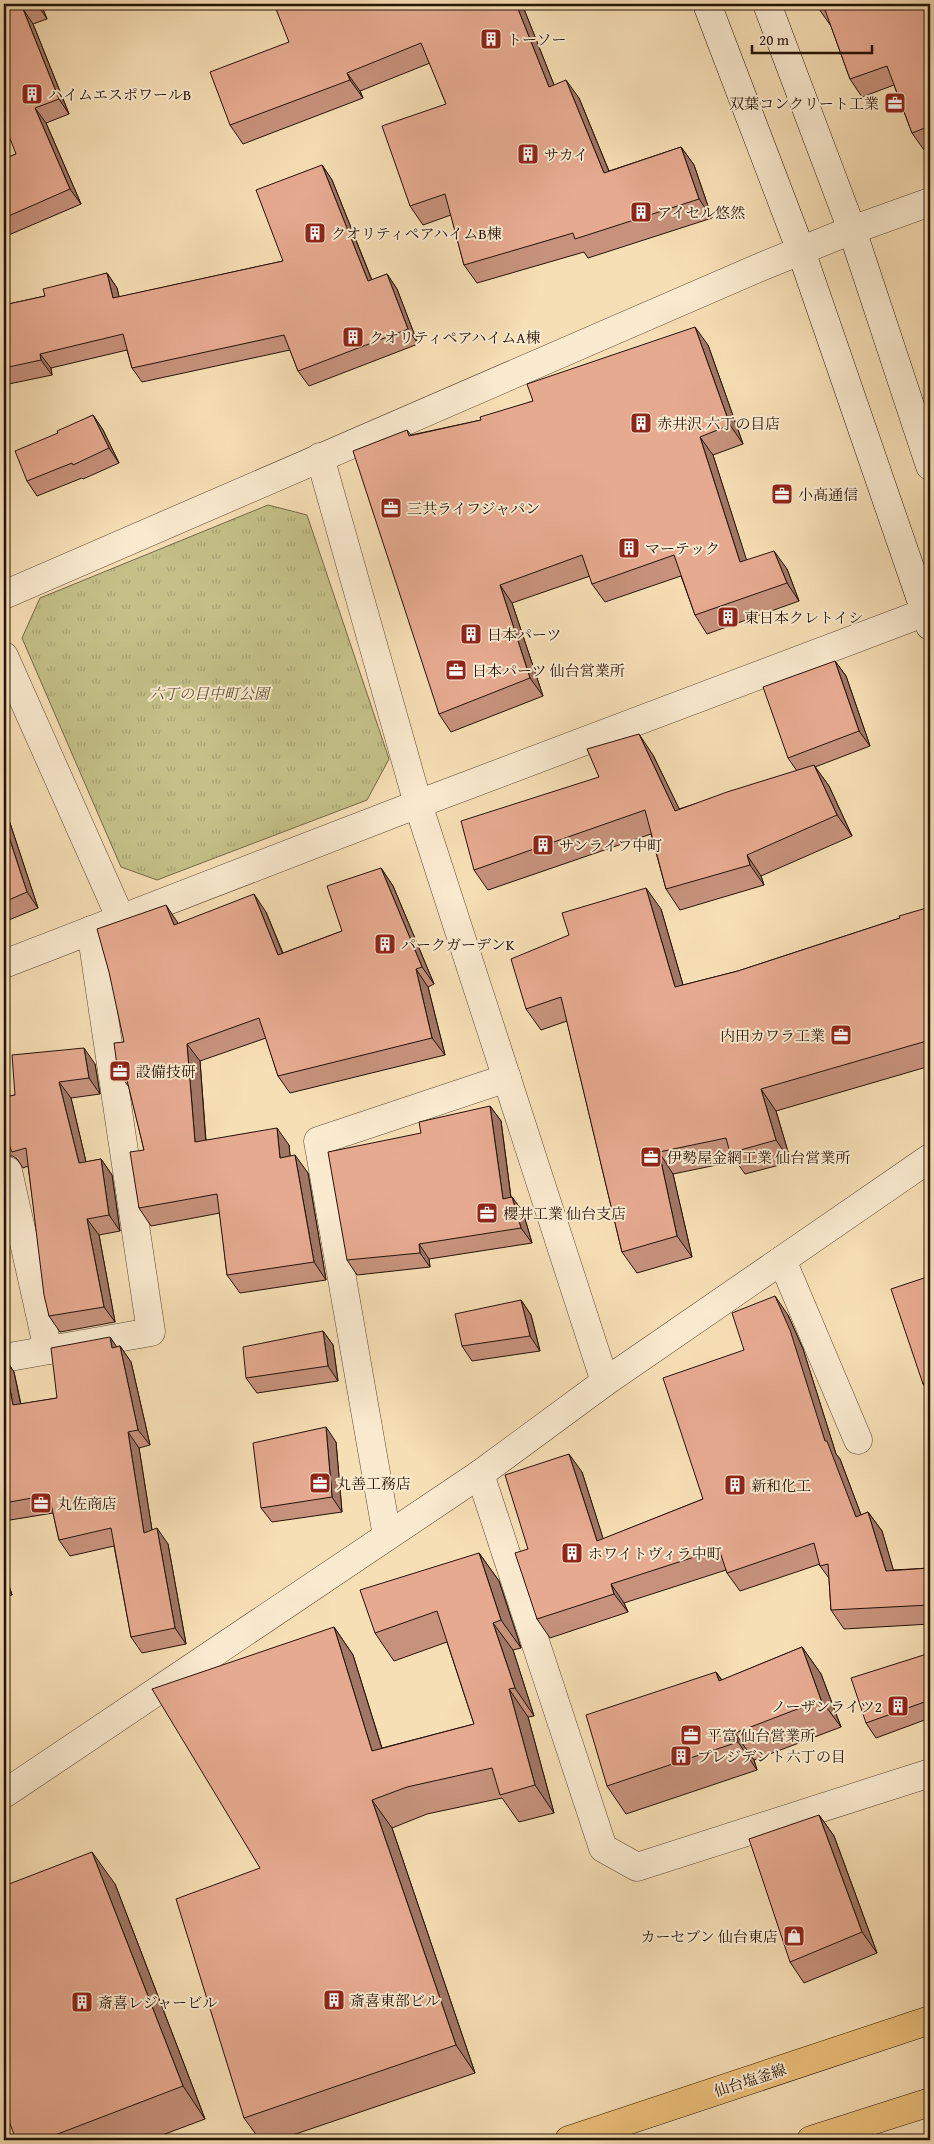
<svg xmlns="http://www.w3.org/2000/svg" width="934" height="2144" font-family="'Gentium Book Plus','Noto Serif JP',serif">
	<defs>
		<pattern id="park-tufts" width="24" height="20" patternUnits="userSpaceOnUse" patternTransform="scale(1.25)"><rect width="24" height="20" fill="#c4c088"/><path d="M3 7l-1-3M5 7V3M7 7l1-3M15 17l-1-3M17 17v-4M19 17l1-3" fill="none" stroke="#a8a474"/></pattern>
	</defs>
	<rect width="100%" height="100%" fill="#f7dfb5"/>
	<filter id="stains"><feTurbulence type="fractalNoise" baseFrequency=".004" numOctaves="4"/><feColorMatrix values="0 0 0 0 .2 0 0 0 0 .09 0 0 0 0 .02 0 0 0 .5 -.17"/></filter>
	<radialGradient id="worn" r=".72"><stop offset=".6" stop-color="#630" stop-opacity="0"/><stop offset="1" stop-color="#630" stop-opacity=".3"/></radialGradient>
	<polygon fill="url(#park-tufts)" stroke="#746948" points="268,505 307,515 389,759 367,800 157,880 121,867 22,638 40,598"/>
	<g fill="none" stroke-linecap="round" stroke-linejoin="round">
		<g stroke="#5a4532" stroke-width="29">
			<g id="street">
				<polyline points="320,457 418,804 605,1382"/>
				<polyline points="4,595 763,266 852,230 930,202"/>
				<polyline points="4,656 121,919"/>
				<polyline points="4,964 418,804 926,612"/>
				<polyline points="8,1171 48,1350"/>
				<polyline points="782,1260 858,1440"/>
				<polyline points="4,1358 151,1332 91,930"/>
				<polyline points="480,1474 603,1848 637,1867 930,1773"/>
				<polyline points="387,1536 318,1141 507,1078"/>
				<polyline points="4,1794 480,1474 605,1382 930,1158"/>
			</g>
		</g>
		<g stroke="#251207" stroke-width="29">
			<g id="secondary">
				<polyline points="707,4 801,251 930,626"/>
				<polyline points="767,4 852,230 930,466"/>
			</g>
		</g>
		<g stroke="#251207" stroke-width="29">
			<g id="primary">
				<polyline points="569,2140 930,2020"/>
				<polyline points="811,2140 930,2102"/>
			</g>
		</g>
		<use href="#street" stroke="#faeacf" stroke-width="28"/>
		<use href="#secondary" stroke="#faeacf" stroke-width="28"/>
		<use href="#primary" stroke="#ecc07a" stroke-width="28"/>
	</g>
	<g fill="#c6927c" stroke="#251207">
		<polygon points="4,4 41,4 47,19 33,24 69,114 46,123 81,204 4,237 4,159 16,154"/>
		<polygon points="522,4 554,85 579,98 609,171 681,147 694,165 712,218 588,258 584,252 477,283 464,265 451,215 423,225 410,206 446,104 430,63 360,91 363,98 243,144 230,125 289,42"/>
		<polygon points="817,4 930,4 930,148 924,150 912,133 894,85 862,97 850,79 831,26 819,9"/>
		<polygon points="322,165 332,180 372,280 387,274 397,289 418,344 309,386 298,371 290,350 142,382 132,368 127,350 51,368 52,375 4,385 4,305 45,296 107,273 117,288 119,297 283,261"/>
		<polygon points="708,345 743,444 713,455 746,560 787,569 799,601 707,634 695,615 681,576 605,602 592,584 590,576 512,603 543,696 451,732 439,714 407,430 411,435 481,420 533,401"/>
		<polygon points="93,415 103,430 119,463 83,479 82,478 37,496 27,481 58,433"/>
		<polygon points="835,661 846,676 870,746 815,767 829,786 852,836 761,876 764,885 680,910 666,889 651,834 488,890 474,870 599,777 653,755 679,809 797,771 788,758"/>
		<polygon points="4,805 38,908 4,922"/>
		<polygon points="381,868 393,886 434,984 428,987 445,1055 290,1093 278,1076 266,1038 200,1061 206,1140 289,1145 290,1156 308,1173 326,1280 240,1293 227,1275 220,1213 151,1226 139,1208 144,1150 129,1087 118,1073 124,1042 179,923 266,912 283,953 342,931"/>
		<polygon points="930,907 930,1066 776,1111 791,1162 745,1174 736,1161 673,1174 692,1257 637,1273 622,1252 567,1021 541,1030 526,1009 661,909 683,985 738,971 900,918"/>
		<polygon points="95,1064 100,1094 71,1098 86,1162 101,1159 112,1175 120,1231 99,1235 115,1322 60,1332 49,1316 28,1166 23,1168 17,1159 13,1156 4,1156 4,1097 15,1095"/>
		<polygon points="490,1106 501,1121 511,1197 512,1197 523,1212 532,1243 429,1259 430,1267 357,1275 347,1260"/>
		<polygon points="930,1276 930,1391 928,1392 923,1384"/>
		<polygon points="521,1300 531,1315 540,1351 472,1361 462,1346"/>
		<polygon points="788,1315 803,1349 836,1454 840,1459 861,1515 868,1512 882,1531 893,1570 930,1568 930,1624 844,1629 831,1610 829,1578 820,1566 820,1564 740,1591 727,1573 726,1570 624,1603 628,1612 550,1638 537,1619 528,1549 582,1472 603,1539 703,1499 744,1350"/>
		<polygon points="4,1319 8,1341 4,1343"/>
		<polygon points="323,1331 333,1345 338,1381 257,1393 246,1378"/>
		<polygon points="110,1337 116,1347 120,1346 131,1362 150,1445 139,1448 152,1530 168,1544 186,1644 142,1653 131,1637 114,1546 70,1556 59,1540 53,1513 4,1521 4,1357 14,1372 21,1404 57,1398"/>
		<polygon points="336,1442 342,1512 272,1522 261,1508"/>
		<polygon points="479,1553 499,1581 521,1648 513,1650 534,1716 528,1717 554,1813 519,1822 502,1798 427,1814 392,1828 475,2073 278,2140 260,2140 244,2118 260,1868 334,1627 353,1655 382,1748 474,1724 447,1642 394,1661 375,1633"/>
		<polygon points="4,1570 12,1595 4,1598"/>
		<polygon points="802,1647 821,1674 841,1727 754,1760 757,1770 626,1814 607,1786 716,1672 722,1680"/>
		<polygon points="930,1653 930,1718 876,1738 866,1723"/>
		<polygon points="819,1815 834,1836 877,1953 804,1983 790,1962"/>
		<polygon points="115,1884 205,2119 149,2140 16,2140"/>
	</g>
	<g fill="#a17765" stroke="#251207">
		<polygon points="37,4 41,4 47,19"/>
		<polygon points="516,4 522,4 562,105 549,87"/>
		<polygon points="23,9 33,24 69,114 59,99"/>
		<polygon points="347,73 360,91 363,98 350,80"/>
		<polygon points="566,80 579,98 617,191 604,173"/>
		<polygon points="35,108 46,123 81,204 70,189"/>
		<polygon points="681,147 694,165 712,218 699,199"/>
		<polygon points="322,165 332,180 378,296 368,281"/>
		<polygon points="107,273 117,288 123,313 113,298"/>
		<polygon points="387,274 397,289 418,344 408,329"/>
		<polygon points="695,327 708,345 743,444 730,425"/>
		<polygon points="40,354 51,368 52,375 41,360"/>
		<polygon points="93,415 103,430 119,463 109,448"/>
		<polygon points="700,437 713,455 753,580 740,562"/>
		<polygon points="774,551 787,569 799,601 787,583"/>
		<polygon points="500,585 512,603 543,696 530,678"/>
		<polygon points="835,661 846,676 870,746 859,731"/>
		<polygon points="639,734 653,755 690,831 675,811"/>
		<polygon points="814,765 829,786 852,836 837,815"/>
		<polygon points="4,805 38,908 27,892 4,822"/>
		<polygon points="747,855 761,876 764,885 750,865"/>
		<polygon points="381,868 393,886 434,984 422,967"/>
		<polygon points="646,888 661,909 690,1009 675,987"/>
		<polygon points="254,894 266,912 290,972 278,955"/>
		<polygon points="166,905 178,923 186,943 174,925"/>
		<polygon points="416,969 428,987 445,1055 432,1038"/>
		<polygon points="187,1044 200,1061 207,1159 195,1142"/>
		<polygon points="84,1048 95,1064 100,1094 89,1078"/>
		<polygon points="59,1082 71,1098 90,1179 79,1163"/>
		<polygon points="761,1089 776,1111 791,1162 776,1140"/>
		<polygon points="490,1106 501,1121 513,1214 503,1199"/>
		<polygon points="277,1128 289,1145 292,1176 280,1158"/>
		<polygon points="659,1152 673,1174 692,1257 677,1236"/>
		<polygon points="295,1155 308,1173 326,1280 314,1262"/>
		<polygon points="101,1159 112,1175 120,1231 109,1215"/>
		<polygon points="512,1197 523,1212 532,1243 521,1228"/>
		<polygon points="87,1219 99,1235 115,1322 104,1307"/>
		<polygon points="419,1244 429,1259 430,1267 420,1253"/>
		<polygon points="775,1296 788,1315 803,1349 836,1454 840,1459 869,1536 856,1517 825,1441"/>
		<polygon points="521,1300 531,1315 540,1351 530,1336"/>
		<polygon points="4,1319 8,1341 4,1335"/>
		<polygon points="323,1331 333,1345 338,1381 328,1366"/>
		<polygon points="110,1337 121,1353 112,1348"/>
		<polygon points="120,1346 131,1362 150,1445 138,1430"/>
		<polygon points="4,1357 14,1372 24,1421 13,1405"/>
		<polygon points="326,1427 336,1442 342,1512 332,1497"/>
		<polygon points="128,1432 139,1448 155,1549 144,1533"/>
		<polygon points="569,1454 582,1472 610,1560 597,1541"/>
		<polygon points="868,1512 882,1531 899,1589 886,1571"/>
		<polygon points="157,1528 168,1544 186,1644 175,1628"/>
		<polygon points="479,1553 499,1581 521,1648 501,1620"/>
		<polygon points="4,1570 12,1595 4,1584"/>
		<polygon points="611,1584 624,1603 628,1612 614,1594"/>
		<polygon points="493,1623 513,1650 534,1716 515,1688"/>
		<polygon points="334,1627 353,1655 391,1778 372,1751"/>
		<polygon points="802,1647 821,1674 841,1727 821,1700"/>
		<polygon points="716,1672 735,1699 719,1681"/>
		<polygon points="509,1689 528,1717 554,1813 535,1785"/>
		<polygon points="735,1733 754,1760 757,1770 738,1742"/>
		<polygon points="372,1800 392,1828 475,2073 456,2045"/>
		<polygon points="819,1815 834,1836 877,1953 862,1932"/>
		<polygon points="92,1852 115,1884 205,2119 183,2086"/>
	</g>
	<g fill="#e6aa90" stroke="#251207">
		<polygon points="4,4 37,4 23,9 59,99 35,108 70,189 4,218 4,159 16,154 4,123"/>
		<polygon points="274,4 516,4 549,87 566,80 604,173 681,147 699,199 575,239 573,233 464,265 445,194 410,206 382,126 446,104 421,43 347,73 350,80 230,125 210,72 289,42"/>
		<polygon points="817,4 930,4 930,126 912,133 887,66 850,79 824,7 819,9"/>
		<polygon points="322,165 368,281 387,274 408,329 298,371 284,335 132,368 123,334 40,354 41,360 4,368 4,305 45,296 43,289 107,273 113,298 283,261 256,190"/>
		<polygon points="695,327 730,425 700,437 740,562 774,551 787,583 695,615 674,555 592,584 582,555 500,585 530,678 439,714 353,451 407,430 409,436 481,420 480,417 533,401 527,384"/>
		<polygon points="93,415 109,448 73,465 72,463 27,481 15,451 58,433 57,431"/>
		<polygon points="835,661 859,731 788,758 763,687"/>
		<polygon points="639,734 675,811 727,792 814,765 837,815 747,855 750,865 666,889 645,810 474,870 461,821 599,777 587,749"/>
		<polygon points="4,822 27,892 4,902"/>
		<polygon points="381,868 422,967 416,969 432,1038 278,1076 259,1018 187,1044 195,1142 277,1128 280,1158 295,1155 314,1262 227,1275 217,1194 139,1208 130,1152 144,1150 125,1072 118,1073 114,1043 124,1042 109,972 97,929 166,905 174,925 254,894 278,955 342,931 327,886"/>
		<polygon points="646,888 675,987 738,971 900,918 899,916 930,907 930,1040 761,1089 776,1140 730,1153 726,1138 659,1152 677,1236 622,1252 561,997 526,1009 511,959 569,935 562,913"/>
		<polygon points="84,1048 89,1078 59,1082 79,1163 101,1159 109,1215 87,1219 104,1307 49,1316 44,1295 26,1148 12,1152 9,1145 4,1142 4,1097 15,1095 12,1055"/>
		<polygon points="490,1106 503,1199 512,1197 521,1228 419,1244 420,1253 347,1260 328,1152 421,1133 419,1122"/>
		<polygon points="930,1276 930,1382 923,1384 891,1289"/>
		<polygon points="775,1296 790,1330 825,1441 827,1441 856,1517 868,1512 886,1571 930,1568 930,1605 831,1610 828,1564 820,1566 814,1543 727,1573 719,1549 611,1584 614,1594 537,1619 515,1553 528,1549 505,1475 569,1454 597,1541 703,1499 663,1378 744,1350 732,1313"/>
		<polygon points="521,1300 530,1336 462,1346 455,1314"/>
		<polygon points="323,1331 328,1366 246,1378 243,1347"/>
		<polygon points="110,1337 112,1348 120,1346 138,1430 128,1432 144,1533 157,1528 175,1628 131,1637 111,1528 59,1540 49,1495 4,1503 4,1359 13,1405 57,1398 51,1348"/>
		<polygon points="326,1427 332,1497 261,1508 253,1443"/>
		<polygon points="479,1553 501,1620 493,1623 515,1688 509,1689 535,1785 500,1795 492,1768 407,1787 372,1800 456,2045 244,2118 176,1899 260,1868 152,1689 334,1627 372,1751 474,1724 437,1611 375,1633 360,1590"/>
		<polygon points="802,1647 821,1700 735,1733 738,1742 607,1786 586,1715 716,1672 719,1681"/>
		<polygon points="930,1653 930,1700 866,1723 851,1678"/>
		<polygon points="819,1815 862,1932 790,1962 749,1839"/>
		<polygon points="92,1852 183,2086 42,2140 16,2140 4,2107 4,1886"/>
	</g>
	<defs>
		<g id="building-square" transform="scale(1.125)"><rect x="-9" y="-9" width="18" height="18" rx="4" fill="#8f2418" stroke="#faeacf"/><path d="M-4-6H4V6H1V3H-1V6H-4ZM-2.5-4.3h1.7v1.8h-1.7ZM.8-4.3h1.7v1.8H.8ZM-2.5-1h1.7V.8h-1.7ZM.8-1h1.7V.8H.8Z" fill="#fff"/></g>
		<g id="office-square" transform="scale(1.125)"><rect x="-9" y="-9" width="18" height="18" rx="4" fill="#8f2418" stroke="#faeacf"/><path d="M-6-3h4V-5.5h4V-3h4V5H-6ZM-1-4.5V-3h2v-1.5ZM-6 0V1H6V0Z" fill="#fff"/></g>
		<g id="shop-square" transform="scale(1.125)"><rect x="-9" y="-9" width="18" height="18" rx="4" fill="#8f2418" stroke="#faeacf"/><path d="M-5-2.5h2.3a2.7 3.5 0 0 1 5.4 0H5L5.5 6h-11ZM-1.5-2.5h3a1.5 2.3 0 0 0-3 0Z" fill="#fff"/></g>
	</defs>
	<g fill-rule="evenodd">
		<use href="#building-square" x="491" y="39"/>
		<use href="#building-square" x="32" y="94"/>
		<use href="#office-square" x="895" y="103"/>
		<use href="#building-square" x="528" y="154"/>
		<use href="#building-square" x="641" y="212"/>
		<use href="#building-square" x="315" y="233"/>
		<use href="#building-square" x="353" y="337"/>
		<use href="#building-square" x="641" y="423"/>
		<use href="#office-square" x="782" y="494"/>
		<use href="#office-square" x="391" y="508"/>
		<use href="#building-square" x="629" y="548"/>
		<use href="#building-square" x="728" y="617"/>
		<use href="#building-square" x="471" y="634"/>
		<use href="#office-square" x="456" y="670"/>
		<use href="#building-square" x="543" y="845"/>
		<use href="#building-square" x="385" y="944"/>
		<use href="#office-square" x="841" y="1035"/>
		<use href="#office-square" x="120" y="1071"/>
		<use href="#office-square" x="651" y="1157"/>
		<use href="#office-square" x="487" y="1213"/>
		<use href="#office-square" x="320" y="1483"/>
		<use href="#building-square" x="735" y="1485"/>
		<use href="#office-square" x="41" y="1503"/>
		<use href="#building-square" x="572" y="1553"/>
		<use href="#building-square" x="898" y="1706"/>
		<use href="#office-square" x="691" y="1735"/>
		<use href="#building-square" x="681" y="1756"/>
		<use href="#shop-square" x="794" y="1936"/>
		<use href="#building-square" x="334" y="2000"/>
		<use href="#building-square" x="82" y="2002"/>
	</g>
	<g text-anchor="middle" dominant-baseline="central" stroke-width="4" stroke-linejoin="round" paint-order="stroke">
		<g font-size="15" fill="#251207" stroke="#faeacf" text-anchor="start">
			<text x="507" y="39">トーソー</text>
			<text x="48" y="94">ハイムエスポワールB</text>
			<text x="879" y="103" text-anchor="end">双葉コンクリート工業</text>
			<text x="544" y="154">サカイ</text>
			<text x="657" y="212">アイセル悠然</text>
			<text x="331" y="233">クオリティペアハイムB棟</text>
			<text x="369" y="337">クオリティペアハイムA棟</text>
			<text x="657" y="423">赤井沢 六丁の目店</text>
			<text x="798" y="494">小髙通信</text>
			<text x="407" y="508">三共ライフジャパン</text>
			<text x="645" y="548">マーテック</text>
			<text x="744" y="617">東日本クレトイシ</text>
			<text x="487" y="634">日本パーツ</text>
			<text x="472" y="670">日本パーツ 仙台営業所</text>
			<text x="559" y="845">サンライフ中町</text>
			<text x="401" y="944">パークガーデンK</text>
			<text x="825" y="1035" text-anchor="end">内田カワラ工業</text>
			<text x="136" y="1071">設備技研</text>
			<text x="667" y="1157">伊勢屋金網工業 仙台営業所</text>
			<text x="503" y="1213">櫻井工業 仙台支店</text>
			<text x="336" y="1483">丸善工務店</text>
			<text x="751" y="1485">新和化工</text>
			<text x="57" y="1503">丸佐商店</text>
			<text x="588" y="1553">ホワイトヴィラ中町</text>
			<text x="882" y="1706" text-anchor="end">ノーザンライツ2</text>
			<text x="707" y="1735">平富 仙台営業所</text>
			<text x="697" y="1756">プレジデント六丁の目</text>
			<text x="778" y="1936" text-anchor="end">カーセブン 仙台東店</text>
			<text x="350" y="2000">斎喜東部ビル</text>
			<text x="98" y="2002">斎喜レジャービル</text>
		</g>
		<g font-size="15" font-style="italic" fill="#5d4f34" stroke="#faeacf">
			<text x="209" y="693">六丁の目中町公園</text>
		</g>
		<g font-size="15" fill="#251207" stroke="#faeacf">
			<text transform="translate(750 2080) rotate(-18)">仙台塩釜線</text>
		</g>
	</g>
	<rect width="934" height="2144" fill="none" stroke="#f7dfb5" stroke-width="20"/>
	<rect x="5" y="5" width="924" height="2134" fill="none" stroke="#251207" stroke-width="2.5"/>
	<rect x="10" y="10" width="914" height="2124" fill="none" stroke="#251207"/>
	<path d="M752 45v8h120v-8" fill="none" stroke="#251207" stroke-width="2.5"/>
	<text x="759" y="45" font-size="15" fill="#251207" stroke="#faeacf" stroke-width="4" paint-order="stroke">20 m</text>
	<rect width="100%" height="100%" filter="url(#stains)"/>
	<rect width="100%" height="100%" fill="url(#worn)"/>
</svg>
